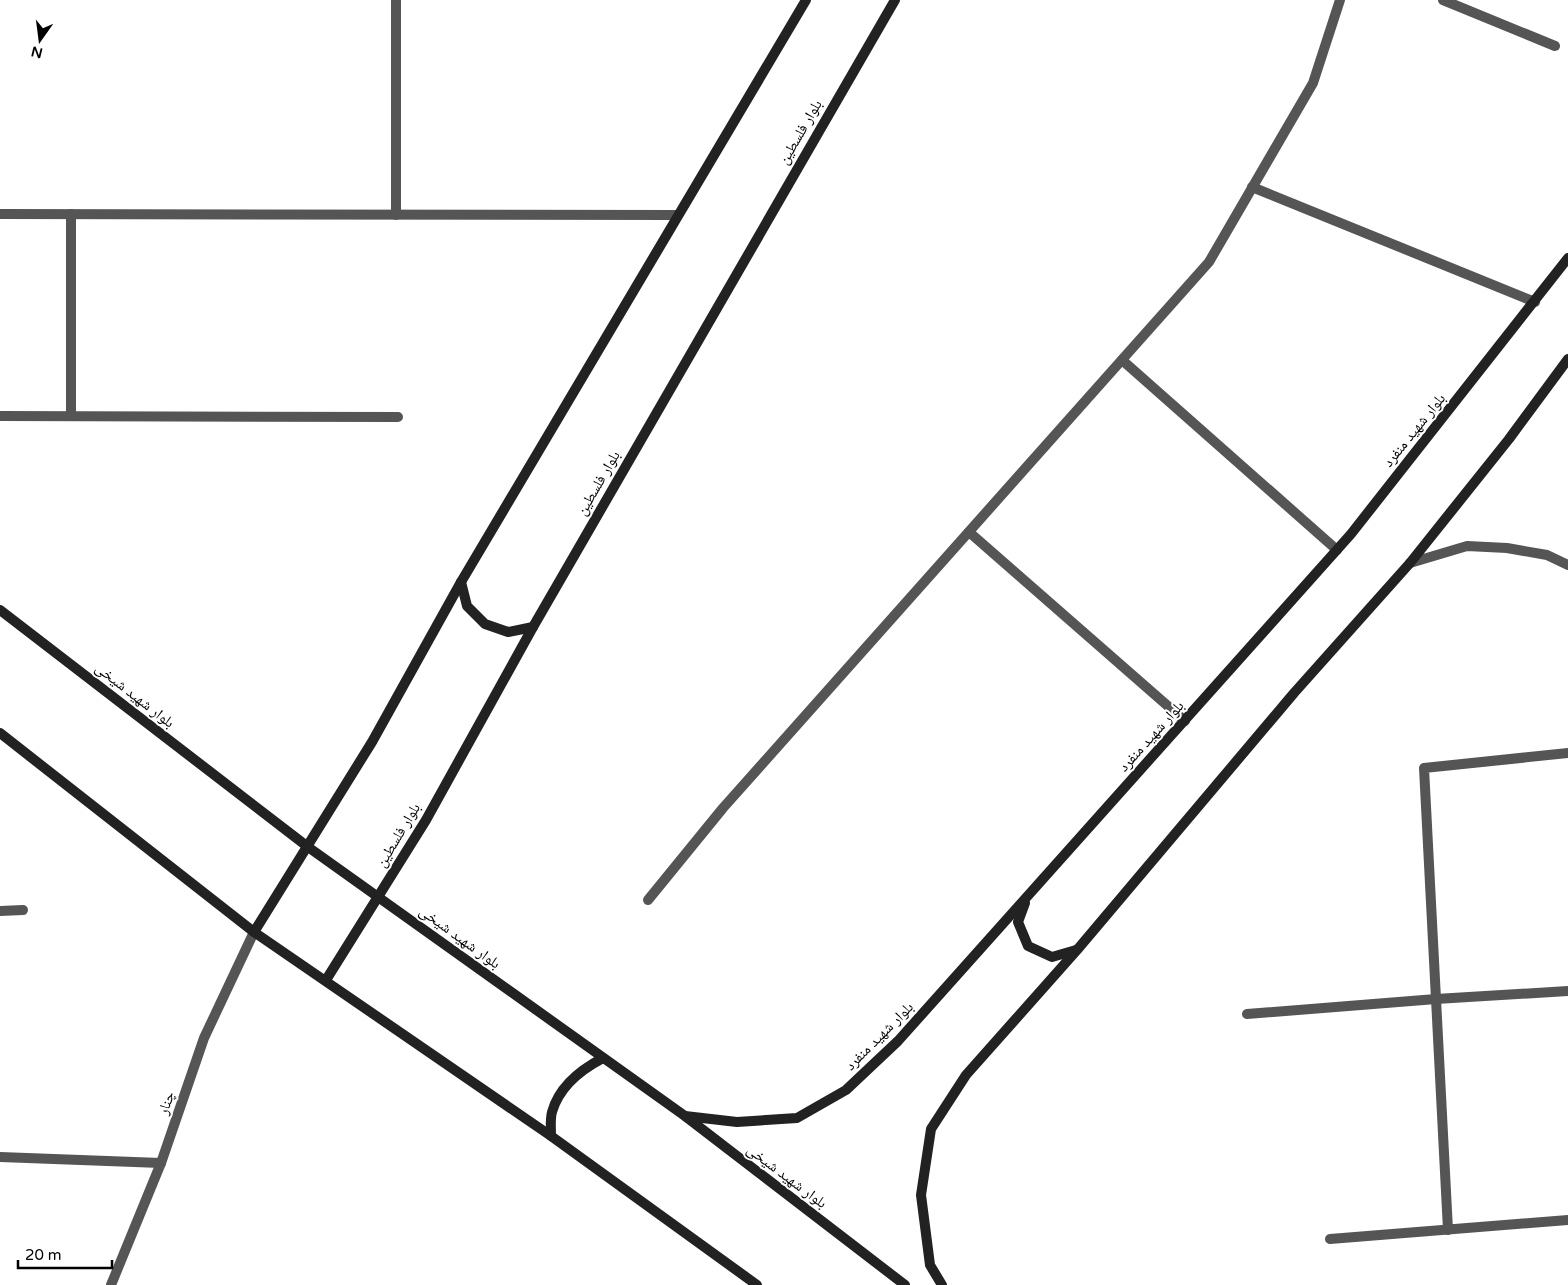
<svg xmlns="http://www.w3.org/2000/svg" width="1568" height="1285" font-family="'Varela Round','Noto Naskh Arabic',sans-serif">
	<rect width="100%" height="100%" fill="#fff"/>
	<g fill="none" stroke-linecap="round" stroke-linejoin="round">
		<g stroke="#555" stroke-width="10">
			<polyline points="1443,0 1555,46"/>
			<polyline points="1252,187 1535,302"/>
			<polyline points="0,214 677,215"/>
			<polyline points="71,214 71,416"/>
			<polyline points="396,215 396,0"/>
			<polyline points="1122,360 1337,550"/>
			<polyline points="0,416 398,417"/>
			<polyline points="969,532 1185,721"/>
			<polyline points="1410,563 1467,546 1507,548 1547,555 1568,565"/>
			<polyline points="648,900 723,808 1209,262 1313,83 1340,0"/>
			<polyline points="0,911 23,910"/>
			<polyline points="1247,1014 1436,999 1568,991"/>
			<polyline points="0,1157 161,1163"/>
			<polyline points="1448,1230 1424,768 1568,753"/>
			<polyline points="1330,1239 1568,1220"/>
			<polyline points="111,1285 161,1163 204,1038 254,932"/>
		</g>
		<g stroke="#222" stroke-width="10">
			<polyline points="461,582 467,606 485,624 508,632 533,627"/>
			<polyline points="0,610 308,847 685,1116 905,1285"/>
			<polyline points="0,733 254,932 551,1136 757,1285"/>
			<polyline points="1025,903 1018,922 1028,946 1052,957 1076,950"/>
			<polyline points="254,932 372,742 461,582 806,0"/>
			<polyline points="326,980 426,820 533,627 895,0"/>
			<polyline points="685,1116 737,1122 797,1118 846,1090 898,1041 1351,534 1568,258"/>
			<path d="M551 1136C551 1129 550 1119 552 1112 559 1087 582 1069 603 1058"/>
			<polyline points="942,1285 930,1265 921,1195 931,1129 966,1075 1077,950 1294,693 1410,563 1509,439 1568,359"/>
		</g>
	</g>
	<g text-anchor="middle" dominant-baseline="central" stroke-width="4" stroke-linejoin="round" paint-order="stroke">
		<g font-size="15" fill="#000" stroke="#fff">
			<text transform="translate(800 132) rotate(-60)">بلوار فلسطین</text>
			<text transform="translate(1414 430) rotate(-51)">بلوار شهید منفرد</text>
			<text transform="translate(598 483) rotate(-60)">بلوار فلسطین</text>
			<text transform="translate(135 695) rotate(38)">بلوار شهید شیخی</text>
			<text transform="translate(1151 736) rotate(-48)">بلوار شهید منفرد</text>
			<text transform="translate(398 835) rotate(-59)">بلوار فلسطین</text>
			<text transform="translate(460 937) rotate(36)">بلوار شهید شیخی</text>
			<text transform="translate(879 1036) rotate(-45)">بلوار شهید منفرد</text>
			<text transform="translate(166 1103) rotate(-71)">چنار</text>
			<text transform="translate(787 1176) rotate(37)">بلوار شهید شیخی</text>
		</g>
	</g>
	<g transform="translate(40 40) rotate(194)" stroke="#ffffff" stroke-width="4" paint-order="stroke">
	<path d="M0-4L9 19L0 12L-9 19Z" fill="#000000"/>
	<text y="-8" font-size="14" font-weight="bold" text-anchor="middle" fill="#000000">N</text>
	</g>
	<path d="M18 1260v8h94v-8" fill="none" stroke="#000000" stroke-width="2.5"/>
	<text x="25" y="1260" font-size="15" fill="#000000" stroke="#ffffff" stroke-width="4" paint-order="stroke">20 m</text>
</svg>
